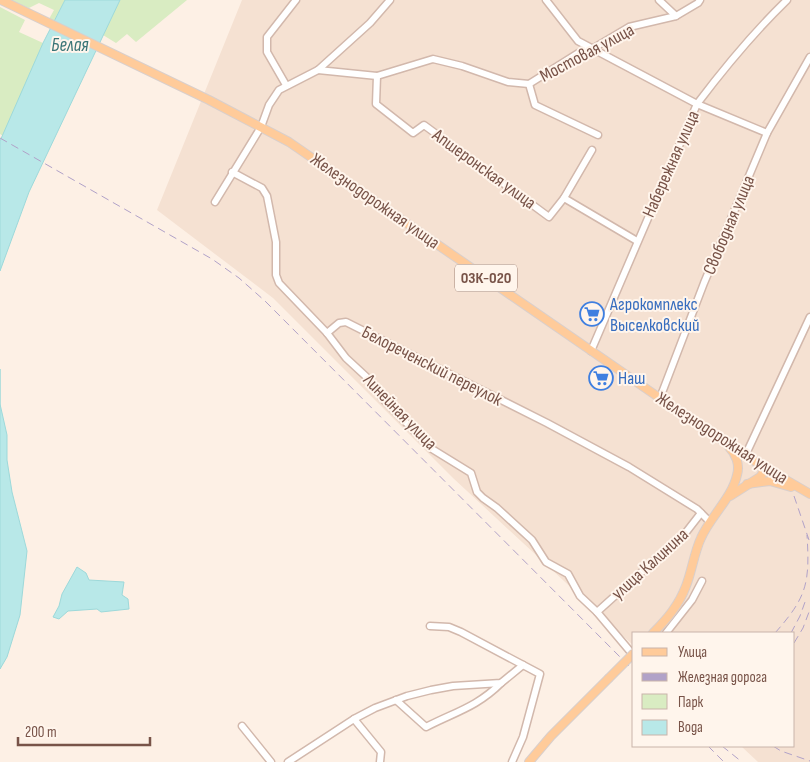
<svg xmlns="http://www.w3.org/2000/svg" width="810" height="762" font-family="'Sofia Sans Condensed',sans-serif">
	<rect width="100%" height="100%" fill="#fdf0e5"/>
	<polygon fill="#f5e1d2" points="242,0 810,0 810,762 758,762 741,746 794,746 794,633 634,633 634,646 453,478 273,298 157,210"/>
	<g fill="#d9ecc2">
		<polygon points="9,0 65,0 54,21 49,19 54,10 39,3 29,8"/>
		<polygon points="120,0 187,0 136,42 127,34 116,43 103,35"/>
		<polygon points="0,7 25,20 19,32 43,43 3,136 0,134"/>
	</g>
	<g fill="#b8e8e8" stroke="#9dd9da">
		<polygon points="65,0 120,0 29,192 0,271 0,141 43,43"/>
		<polygon points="0,369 0,404 7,435 7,460 12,492 27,551 20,615 7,657 0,669"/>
		<polygon points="77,567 86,573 89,580 124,582 122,595 128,599 129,609 101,612 97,609 68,611 59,619 53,617 59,606 62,594"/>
	</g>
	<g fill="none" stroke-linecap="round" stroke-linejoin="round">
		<g stroke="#d2b8ac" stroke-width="9">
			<g id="minor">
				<polyline points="546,0 578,41 697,104 767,133"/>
				<polyline points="659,0 676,16"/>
				<polyline points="318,70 377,76 433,59 462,66 508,82 529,84 580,52 592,49 629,27 676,16 698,3 700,0"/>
				<polyline points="377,76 376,104 413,133 424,125 549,217 564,198 592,150"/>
				<polyline points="529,84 535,105 598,135"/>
				<polyline points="286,85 267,52 267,37 296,0"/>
				<polyline points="232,172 262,188 267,196 276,242 276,275 279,283 327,333 346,358 373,383 382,398 432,449 471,473 477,492 483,498 497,508 532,540 546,562 568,574 580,596 597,612 634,656"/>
				<polyline points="564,198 637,241"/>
				<polyline points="215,202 261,127 269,105 279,90 318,70 370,23 390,0"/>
				<polyline points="327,333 339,323 346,322 547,423 629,467 697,509 710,522"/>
				<path d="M591 351 697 104C725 67 754 32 787 0"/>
				<polyline points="660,398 704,283 767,133 810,57"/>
				<polyline points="746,454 810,317"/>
				<polyline points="597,612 687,531 701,513"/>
				<polyline points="430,626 449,627 461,632 540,674 523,737 512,762"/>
				<polyline points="666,633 692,600 702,581"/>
				<path d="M396 700 426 727C455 712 477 707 501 683"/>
				<polyline points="354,719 381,752 380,762"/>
				<polyline points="242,726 271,762"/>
				<polyline points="288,762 354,719 375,708 407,696 431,690 453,686 501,683 523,665"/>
			</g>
		</g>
		<g stroke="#d9cfcc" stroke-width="10">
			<g id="major">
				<polyline points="1,0 209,100 289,142 693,421 762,466 810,494"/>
				<polyline points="747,484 770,481 791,487"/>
				<polyline points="730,496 760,477 763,473 762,466"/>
				<path d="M653 633C667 619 679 605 686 586 692 571 694 553 701 538 710 517 732 498 737 475 740 465 736 454 729 447"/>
				<polyline points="529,762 551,736 608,679"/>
			</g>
		</g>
		<use href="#minor" stroke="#fff" stroke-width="6"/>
		<use href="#major" stroke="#ffcb9a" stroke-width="8"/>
		<g stroke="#b1a2c8" stroke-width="1" stroke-dasharray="8 5" stroke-linecap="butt">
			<polyline points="0,138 212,259 239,278 265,301 634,671"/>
			<polyline points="794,496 809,540"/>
			<path d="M775 633C807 597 810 583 807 535"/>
			<polyline points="791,633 800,616 805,602"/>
			<polyline points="794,643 803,628 809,612"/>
			<polyline points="708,746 724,762"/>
			<polyline points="722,746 742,762"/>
			<polyline points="773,746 781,751 810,761"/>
		</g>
		<g stroke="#d9cfcc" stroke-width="10" stroke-linecap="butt">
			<polyline id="major-bridge" points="608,679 634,653"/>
		</g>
		<use href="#major-bridge" stroke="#ffcb9a" stroke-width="8"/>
	</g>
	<defs>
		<g id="supermarket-ring" transform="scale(1.25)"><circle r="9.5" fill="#fff5ec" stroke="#3f7fe0" stroke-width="1.5"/><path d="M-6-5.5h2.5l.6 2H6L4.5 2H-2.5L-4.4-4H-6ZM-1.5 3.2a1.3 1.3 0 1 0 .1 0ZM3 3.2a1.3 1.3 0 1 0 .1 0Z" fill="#3f7fe0"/></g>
	</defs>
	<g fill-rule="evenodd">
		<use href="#supermarket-ring" x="592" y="314"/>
		<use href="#supermarket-ring" x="601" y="378"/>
	</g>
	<g text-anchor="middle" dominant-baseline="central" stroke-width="4" stroke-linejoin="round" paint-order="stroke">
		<rect fill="#fff5ec" stroke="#a08479" stroke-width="1" x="455" y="264.5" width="62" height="27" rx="4"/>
		<g font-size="16" font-weight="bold" fill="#785348">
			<text x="486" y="278">03К-020</text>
		</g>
		<g font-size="18" fill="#785348" stroke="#fff5ec">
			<text transform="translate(587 53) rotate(-28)">Мостовая улица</text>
			<text transform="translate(671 164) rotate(-66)">Набережная улица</text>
			<text transform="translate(484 169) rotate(36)">Апшеронская улица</text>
			<text transform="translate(375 201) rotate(35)">Железнодорожная улица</text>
			<text transform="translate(729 225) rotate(-67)">Свободная улица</text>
			<text transform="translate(432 366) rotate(27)">Белореченский переулок</text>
			<text transform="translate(400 412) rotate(46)">Линейная улица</text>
			<text transform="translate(722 438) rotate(33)">Железнодорожная улица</text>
			<text transform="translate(650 564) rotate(-42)">улица Калинина</text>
		</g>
		<g font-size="18" fill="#366cbe" stroke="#fff5ec" text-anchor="start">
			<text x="610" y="304">Агрокомплекс<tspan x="610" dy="21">Выселковский</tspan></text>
			<text x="618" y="378">Наш</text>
		</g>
		<g font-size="19" font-style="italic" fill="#387476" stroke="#fff5ec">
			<text x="70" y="45">Белая</text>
		</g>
	</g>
	<rect x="632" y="632" width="162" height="115" fill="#fff5ec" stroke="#c9b4aa"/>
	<rect x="642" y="648" width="25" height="8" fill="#ffcb9a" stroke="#c9b4aa"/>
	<text x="678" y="657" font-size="15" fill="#785348">Улица</text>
	<rect x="642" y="673" width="25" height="8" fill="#b1a2c8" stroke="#c9b4aa"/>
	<text x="678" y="682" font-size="15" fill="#785348">Железная дорога</text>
	<rect x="642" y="694" width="25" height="15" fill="#d9ecc2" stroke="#c9b4aa"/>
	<text x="678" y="707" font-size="15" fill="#785348">Парк</text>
	<rect x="642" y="720" width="25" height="15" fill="#b8e8e8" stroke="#c9b4aa"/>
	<text x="678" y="732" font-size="15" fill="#785348">Вода</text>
	<path d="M18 737v8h132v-8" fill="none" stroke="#785348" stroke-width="2.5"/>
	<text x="25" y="737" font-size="15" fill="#785348" stroke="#fff5ec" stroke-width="4" paint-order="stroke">200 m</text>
</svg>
